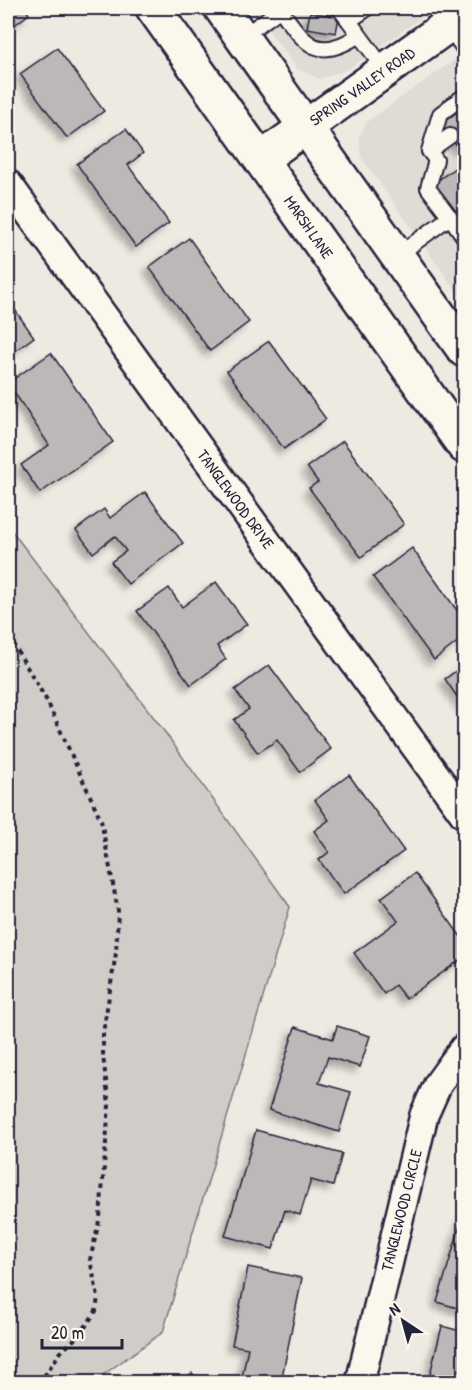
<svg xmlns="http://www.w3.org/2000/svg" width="472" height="1390" font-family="'Patrick Hand',sans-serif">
	<defs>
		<filter id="shadow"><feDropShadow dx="-5.5" dy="5.5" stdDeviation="3" flood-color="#0004"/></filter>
	</defs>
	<rect width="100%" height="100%" fill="#eeeae2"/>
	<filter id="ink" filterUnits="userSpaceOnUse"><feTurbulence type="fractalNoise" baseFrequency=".0167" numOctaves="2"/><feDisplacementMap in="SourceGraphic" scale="12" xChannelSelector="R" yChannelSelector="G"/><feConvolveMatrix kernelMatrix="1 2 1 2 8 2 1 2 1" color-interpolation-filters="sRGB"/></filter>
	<g filter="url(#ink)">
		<g fill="#dfdbd5">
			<polygon points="252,8 435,8 347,70 320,79 297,69"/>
			<polygon points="464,53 464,302 361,157 359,137 368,121"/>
		</g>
		<polygon fill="#d0cdc9" stroke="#797882" stroke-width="1.5" points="8,526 164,731 290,907 163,1332 93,1382 8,1382"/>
		<g fill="#bcb8b8" stroke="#22223b" stroke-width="1.5" filter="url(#shadow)">
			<polygon points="8,8 25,8 29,14 8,30"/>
			<polygon points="310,12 339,17 336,33 307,28"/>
			<polygon points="57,48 104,111 67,138 20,74"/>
			<polygon points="464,107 464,145 459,149 441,124"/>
			<polygon points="126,129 143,153 128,165 169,223 136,247 77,164"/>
			<polygon points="459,165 464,172 464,222 462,224 433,184"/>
			<polygon points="189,238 249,322 210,351 149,267"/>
			<polygon points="8,300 34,337 8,356"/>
			<polygon points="269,341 326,419 284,449 227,371"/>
			<polygon points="51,353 113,442 40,493 21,465 49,445 8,383"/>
			<polygon points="343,441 404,524 361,557 309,488 318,482 307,467"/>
			<polygon points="145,492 183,543 128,584 111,562 126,551 115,536 93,553 76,530 104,509 110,518"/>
			<polygon points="412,548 464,620 464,637 434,660 373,577"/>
			<polygon points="216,582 247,624 217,646 226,659 191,685 137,611 169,588 182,607"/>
			<polygon points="269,665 331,749 300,772 277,740 258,753 234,720 249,709 235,690"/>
			<polygon points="464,665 464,707 445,679"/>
			<polygon points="349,775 404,851 344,894 319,860 329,852 314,831 329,820 315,800"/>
			<polygon points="415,873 464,941 464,957 406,999 395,985 384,994 354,953 398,921 381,898"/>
			<polygon points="337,1026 370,1036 360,1067 328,1057 319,1083 351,1092 339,1132 269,1110 295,1027 333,1039"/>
			<polygon points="256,1130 342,1154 333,1186 311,1180 300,1215 285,1210 273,1249 225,1236"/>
			<polygon points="464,1213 464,1310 437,1302"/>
			<polygon points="248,1267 302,1278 281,1382 241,1382 248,1348 232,1345"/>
			<polygon points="442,1326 464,1332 464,1382 428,1382"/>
			<polygon points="192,1373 201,1382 181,1382"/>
		</g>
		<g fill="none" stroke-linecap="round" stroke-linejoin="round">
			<g stroke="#22223b" stroke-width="18">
				<g id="service">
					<polyline points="339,8 349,21 368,8"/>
					<path d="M280 9C305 44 317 63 359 35"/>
					<polyline points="349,21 385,70"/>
					<polyline points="448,26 464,49"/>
					<polyline points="242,37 282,8"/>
					<polyline points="429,151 450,136"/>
					<polyline points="450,217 428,188 436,160 429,151 440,114 464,96"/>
					<polyline points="398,255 450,217 464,237"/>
				</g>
			</g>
			<g stroke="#22223b" stroke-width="32">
				<g id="minor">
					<polyline points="8,184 464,814"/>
					<polyline points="360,1382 424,1115 438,1084 464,1048"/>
				</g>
			</g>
			<g stroke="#22223b" stroke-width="38">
				<polyline id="tertiary" points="261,159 464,14"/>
			</g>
			<g stroke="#22223b" stroke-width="38">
				<g id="secondary">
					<polyline points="153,8 464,446"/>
					<polyline points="221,8 464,350"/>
				</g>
			</g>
			<polyline stroke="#22223b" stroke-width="4" stroke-dasharray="4.5 4.5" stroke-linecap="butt" points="8,635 47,701 101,820 118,911 116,953 103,1033 103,1056 109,1105 100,1217 90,1260 98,1297 96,1311 81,1333 60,1353 40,1382"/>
			<use href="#service" stroke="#fbf7ec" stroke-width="14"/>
			<use href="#minor" stroke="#fbf7ec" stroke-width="27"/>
			<use href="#tertiary" stroke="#fbf7ec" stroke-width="33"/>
			<use href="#secondary" stroke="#fbf7ec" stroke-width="33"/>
		</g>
	</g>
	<g text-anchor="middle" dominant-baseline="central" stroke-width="4.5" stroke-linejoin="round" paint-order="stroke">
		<g font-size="16" fill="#22223b" stroke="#fbf7ec">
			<text transform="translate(362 86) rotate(-35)">SPRING VALLEY ROAD</text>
			<text transform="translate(309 227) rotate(55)">MARSH LANE</text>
			<text transform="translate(236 499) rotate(54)">TANGLEWOOD DRIVE</text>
			<text transform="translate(401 1210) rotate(-76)">TANGLEWOOD CIRCLE</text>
		</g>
	</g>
	<rect width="472" height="1390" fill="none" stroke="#fbf7ec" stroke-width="30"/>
	<rect x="15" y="15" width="442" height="1360" fill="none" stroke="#22223b" stroke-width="2" filter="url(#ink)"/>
	<g transform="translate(403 1321) rotate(324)" stroke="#fbf7ec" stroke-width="4.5" paint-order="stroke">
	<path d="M0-4.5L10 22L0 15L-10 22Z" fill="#22223b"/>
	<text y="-9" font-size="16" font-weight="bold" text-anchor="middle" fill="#22223b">N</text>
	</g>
	<path d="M42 1339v9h80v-9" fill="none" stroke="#22223b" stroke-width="3"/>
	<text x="51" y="1339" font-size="18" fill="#22223b" stroke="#fbf7ec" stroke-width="4.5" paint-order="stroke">20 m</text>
</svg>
